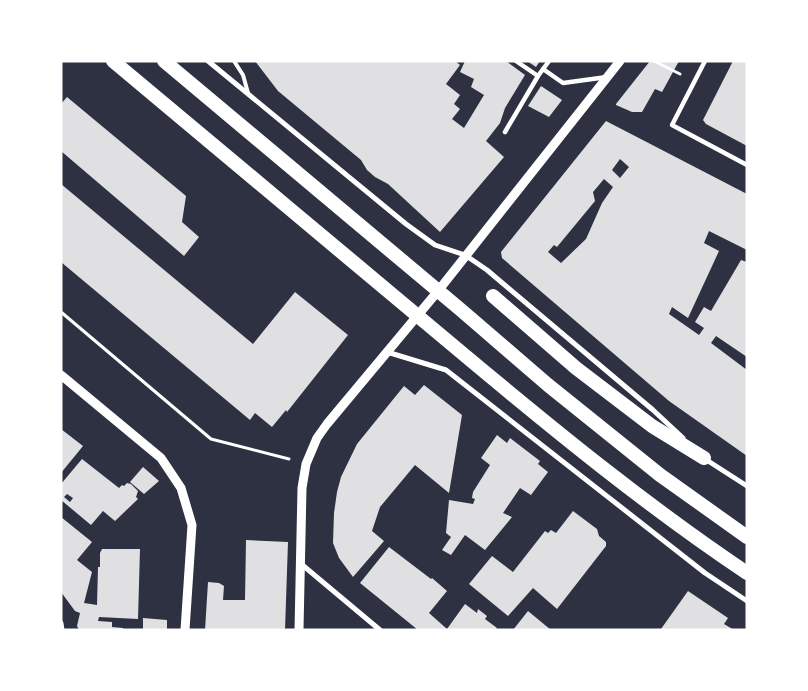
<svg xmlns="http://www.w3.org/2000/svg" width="808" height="691" font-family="'Noto Serif',serif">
	<rect width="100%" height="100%" fill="#2d3142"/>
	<g fill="#e0e0e3" fill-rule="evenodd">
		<polygon points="255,61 455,61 460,65 446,84 460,95 454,104 460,109 452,119 464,128 484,95 471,87 474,79 460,72 465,61 506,61 525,75 505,108 500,123 486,141 504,157 440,232 388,184 375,177 367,170 361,160 278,91"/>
		<polygon points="527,61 540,61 536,67"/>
		<polygon points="650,61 679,61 662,92 655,89 642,112 632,112 616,105 616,104"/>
		<polygon points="733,61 747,61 747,146 706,124 703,120"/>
		<polygon points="541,86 562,100 549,117 528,106"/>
		<polygon points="67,97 186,196 182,222 199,237 184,256 61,151 61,104"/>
		<path d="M606 121 747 194V250L709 231 704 243 719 251 688 318 672 307 669 314 699 335 704 328 695 322 704 307 711 311 741 260 747 262V357L716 336 711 343 747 370V456L669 401 502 258 501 252ZM620 159 629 167 620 178 612 170ZM604 179 613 187 602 203 586 239 561 263 548 252 554 245 557 247 595 201 593 192Z"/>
		<polygon points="61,184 253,344 295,292 348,335 287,412 286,410 272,427 255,413 250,420 61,262"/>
		<polygon points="424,385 462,415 449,493 415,465 380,507 372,531 384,541 353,577 339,558 333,543 334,513 337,492 341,477 357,444 404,386 415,395"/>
		<polygon points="61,429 83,446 61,473"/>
		<polygon points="497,435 507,443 510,438 540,461 538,464 548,472 531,495 520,488 503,513 512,517 485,550 465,535 451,555 442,550 451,537 446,533 449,500 473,504 475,499 472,498 473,492 490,465 481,458"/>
		<path d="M82 459 119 488 122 485 124 486 127 483 131 484 138 491 136 497 138 499 115 521 103 511 91 525 61 500V484ZM67 494 73 498 70 502 64 497Z"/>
		<polygon points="143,467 159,481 144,494 130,482"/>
		<polygon points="573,511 597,529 599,536 606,542 606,546 557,609 533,588 508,616 469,584 492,556 513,572 545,531 548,533 551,530 556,533"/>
		<polygon points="61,517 92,542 77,560 92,572 84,603 97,605 98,567 100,567 100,553 102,549 140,549 138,619 99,617 98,621 112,622 112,627 123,628 123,630 79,630 77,626 80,613 75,611 61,592"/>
		<polygon points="246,540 288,542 285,630 205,630 208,582 219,583 224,586 223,600 245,600"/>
		<polygon points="389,547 431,579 432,578 447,591 429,613 447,629 465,604 477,613 478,609 487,616 485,619 497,628 495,630 418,630 360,583"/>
		<polygon points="688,591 728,618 724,624 734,630 661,629"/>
		<polygon points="528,611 551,630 513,630"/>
		<polygon points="143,618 167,620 167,630 143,630"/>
	</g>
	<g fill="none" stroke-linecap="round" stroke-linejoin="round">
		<g stroke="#fff" stroke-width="3">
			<polyline points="654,61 680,74"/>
			<polyline points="61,312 211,439 289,459"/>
		</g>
		<polyline stroke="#fff" stroke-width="4" points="234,61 243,75 248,93"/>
		<g stroke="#fff" stroke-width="4.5">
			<polyline points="516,61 538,76"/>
			<polyline points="705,61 672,125 747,165"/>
			<polyline points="543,69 563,83 607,77"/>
			<polyline points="505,132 538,76 549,61"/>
		</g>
		<g stroke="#fff" stroke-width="5">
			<polyline points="208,61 406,224 435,245 465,255 487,270 653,410 683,438"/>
			<polyline points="387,352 446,370 705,573 747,601"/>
			<polyline points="705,459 747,486"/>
			<polyline points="300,563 380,630"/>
			<polyline points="61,623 62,630"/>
		</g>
		<g stroke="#fff" stroke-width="9">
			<polyline points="61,375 161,458 181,488 192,525 185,630"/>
			<polyline points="299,630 302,488 306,464 317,438 327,424 438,291 620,61"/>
		</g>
		<g stroke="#fff" stroke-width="14">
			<path d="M113 61C230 158 345 256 462 353 554 430 647 506 747 573"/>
			<polyline points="164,61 461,310 548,385 660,475 747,537"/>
			<polyline points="493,296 576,368 652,426 704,458"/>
		</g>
	</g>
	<rect width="808" height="691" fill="none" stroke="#ffffff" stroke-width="125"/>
</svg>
